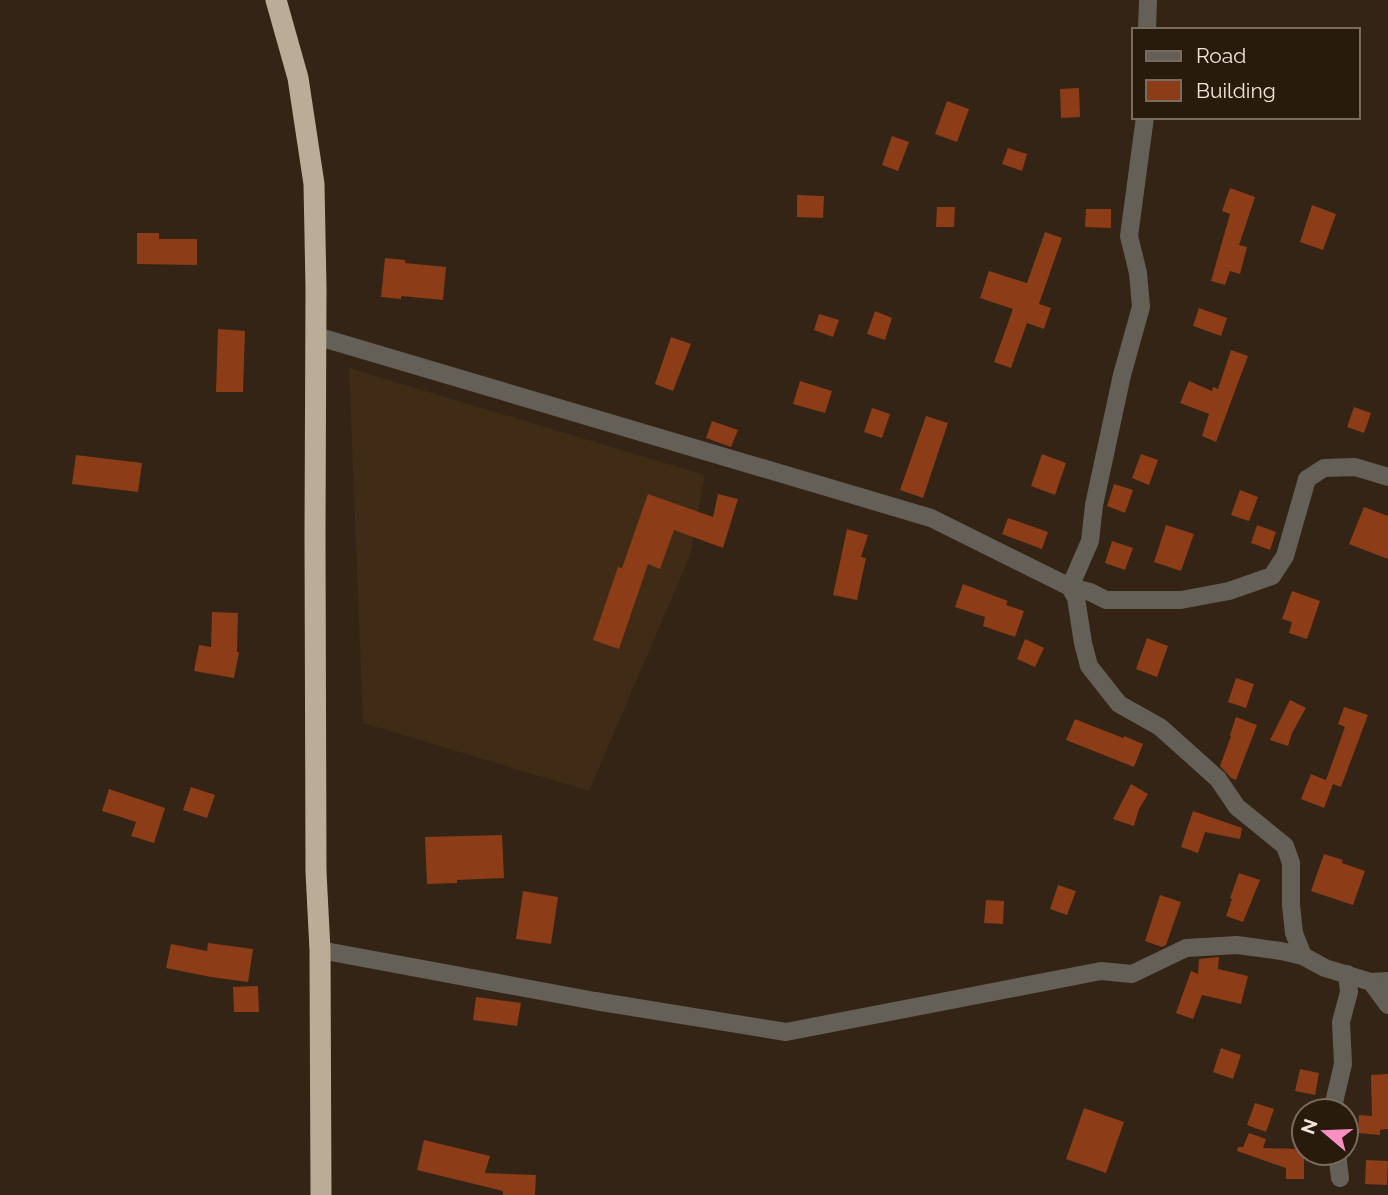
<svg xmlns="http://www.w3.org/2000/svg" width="1388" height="1195" font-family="Raleway,sans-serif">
	<rect width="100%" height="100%" fill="#332415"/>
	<polygon fill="#3f2b16" points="349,368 705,475 690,556 589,791 363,723"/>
	<g fill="#8c3c16">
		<polygon points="1079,88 1080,117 1061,118 1060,89"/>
		<polygon points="947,101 969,109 957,142 935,134"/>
		<polygon points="892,136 909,142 898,171 882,165"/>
		<polygon points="1008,148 1027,154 1022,171 1002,164"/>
		<polygon points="1230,188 1255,197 1239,245 1247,247 1240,274 1230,271 1225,285 1211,281 1230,214 1222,211"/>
		<polygon points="797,195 824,196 823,218 797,217"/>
		<polygon points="1312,205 1336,214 1323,250 1300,242"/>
		<polygon points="937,207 955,207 954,227 936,227"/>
		<polygon points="1086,209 1111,209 1111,228 1085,227"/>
		<polygon points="1045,232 1062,238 1039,304 1051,308 1044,329 1027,323 1011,368 994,362 1013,309 980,298 989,271 1027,283"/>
		<polygon points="137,233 159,233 159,239 197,239 197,265 137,264"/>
		<polygon points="385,258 405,260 405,263 446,267 443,300 401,296 401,299 381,297"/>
		<polygon points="1199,308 1227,318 1221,336 1193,326"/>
		<polygon points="875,311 892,318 885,340 867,334"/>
		<polygon points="819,314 839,320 833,337 814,330"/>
		<polygon points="218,329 245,331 243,392 216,392"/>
		<polygon points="671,337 691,344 673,391 655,384"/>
		<polygon points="1231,350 1248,356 1216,442 1202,436 1209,414 1180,403 1189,381 1212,391 1213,387 1218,389"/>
		<polygon points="800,381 832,391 825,413 793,404"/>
		<polygon points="1354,407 1371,413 1364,433 1347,427"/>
		<polygon points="872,408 890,414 882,438 864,432"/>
		<polygon points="926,416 948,423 923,498 900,490"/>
		<polygon points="712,421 738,430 731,447 706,438"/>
		<polygon points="1042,454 1066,463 1055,495 1031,486"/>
		<polygon points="1141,454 1158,460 1149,485 1132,478"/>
		<polygon points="76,455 142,463 138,492 72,484"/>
		<polygon points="1114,484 1133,490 1125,513 1107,506"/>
		<polygon points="1240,490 1258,497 1249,521 1231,515"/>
		<polygon points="648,494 713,517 718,494 738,499 723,548 674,530 660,569 648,564 619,649 593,640 618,567 622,568"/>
		<polygon points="1364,507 1388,516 1388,559 1349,544"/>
		<polygon points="1008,518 1048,532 1042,549 1002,534"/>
		<polygon points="1166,525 1194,534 1181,571 1154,562"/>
		<polygon points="1257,525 1276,532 1270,550 1251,543"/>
		<polygon points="847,529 868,535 861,557 866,558 857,600 833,595"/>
		<polygon points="1112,541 1133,548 1125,570 1105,563"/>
		<polygon points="963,584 1008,601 1006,605 1024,611 1015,637 983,626 985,617 955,607"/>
		<polygon points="1292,591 1320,601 1307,639 1289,633 1292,622 1282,619"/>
		<polygon points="212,612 238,613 237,652 239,652 234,678 194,671 199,645 211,647"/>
		<polygon points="1147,638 1168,646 1157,677 1136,669"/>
		<polygon points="1025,639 1044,648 1035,667 1017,659"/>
		<polygon points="1236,678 1254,684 1246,708 1228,702"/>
		<polygon points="1290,700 1306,708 1292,733 1288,746 1270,740"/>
		<polygon points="1344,707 1368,715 1341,787 1333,784 1324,808 1301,799 1311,774 1326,780 1345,727 1338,724"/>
		<polygon points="1236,717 1257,725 1236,780 1231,778 1220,766 1231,736 1230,735"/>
		<polygon points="1075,719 1123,738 1124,736 1143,744 1134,767 1066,740"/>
		<polygon points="1131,784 1148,794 1139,809 1134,826 1113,819"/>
		<polygon points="191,787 215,795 207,818 183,810"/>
		<polygon points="109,789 165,808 154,843 131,836 136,822 102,811"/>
		<polygon points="1193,811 1242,828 1240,839 1205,832 1198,853 1181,847"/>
		<polygon points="502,835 504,878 457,880 457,883 427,884 425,837"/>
		<polygon points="1324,854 1343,860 1342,863 1365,871 1353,905 1311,891"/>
		<polygon points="1239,873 1260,880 1243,922 1226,916 1232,899 1230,898"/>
		<polygon points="1058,885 1076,891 1067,915 1050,909"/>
		<polygon points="523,891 558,897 551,944 516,939"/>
		<polygon points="1160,895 1181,902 1166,945 1162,947 1145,941"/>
		<polygon points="986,900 1004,901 1003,924 984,923"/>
		<polygon points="208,943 253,949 248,982 211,977 166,968 171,944 207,951"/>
		<polygon points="1219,957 1218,969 1248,976 1241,1004 1202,995 1193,1019 1176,1013 1191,971 1198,974 1199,959"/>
		<polygon points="258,986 259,1012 234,1012 233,987"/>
		<polygon points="476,997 521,1003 517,1026 473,1020"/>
		<polygon points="1221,1048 1241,1055 1233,1079 1213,1072"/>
		<polygon points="1300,1069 1319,1073 1315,1095 1295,1091"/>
		<polygon points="1388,1074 1388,1129 1380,1130 1380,1135 1358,1133 1359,1115 1372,1116 1371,1075"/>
		<polygon points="1255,1103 1274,1109 1266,1132 1247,1125"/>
		<polygon points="1084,1108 1124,1122 1106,1173 1066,1159"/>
		<polygon points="1249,1133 1266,1139 1263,1148 1304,1149 1304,1179 1286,1179 1286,1168 1237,1151 1238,1147 1243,1147"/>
		<polygon points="424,1140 490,1156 485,1173 536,1175 535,1195 503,1195 503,1191 417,1170"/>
		<polygon points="1366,1160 1388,1161 1387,1185 1365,1184"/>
	</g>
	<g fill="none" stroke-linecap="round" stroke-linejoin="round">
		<g stroke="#656057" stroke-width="18">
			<polyline points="1147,30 1148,0"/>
			<polyline points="316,336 931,518 1070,587 1090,592 1106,600 1181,600 1229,591 1272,576 1285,556 1307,479 1324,468 1355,467 1388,477"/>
			<polyline points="1070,587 1090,541 1094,505 1122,375 1141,307 1138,273 1129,236 1145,117"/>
			<polyline points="1070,587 1076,598 1083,643 1089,666 1119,704 1160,727 1218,779 1237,807 1285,846 1291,863 1291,905 1294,933 1303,956"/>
			<polyline points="320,950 595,1001 786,1032 1101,971 1132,974 1186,948 1237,945 1281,951 1303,956 1325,968 1371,982 1388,981"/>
			<polyline points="1371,982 1388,1005"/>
			<polyline points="1332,1111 1343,1064 1341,1022 1349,992 1347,974"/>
			<polyline points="1337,1153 1340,1178"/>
		</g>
		<polyline stroke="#bbac97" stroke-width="21" points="276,0 298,78 314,184 316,288 315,534 316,872 320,950 321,1195"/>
	</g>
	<rect x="1132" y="28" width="228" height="91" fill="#291b0c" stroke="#786c5f" stroke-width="2"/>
	<rect x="1146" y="51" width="35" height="10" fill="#656057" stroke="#786c5f" stroke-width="2"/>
	<text x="1196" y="63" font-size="21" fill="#efe5db">Road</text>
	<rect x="1146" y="80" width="35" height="21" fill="#8c3c16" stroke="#786c5f" stroke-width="2"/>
	<text x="1196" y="98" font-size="21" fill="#efe5db">Building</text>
	<g transform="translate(1325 1132) rotate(289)"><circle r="33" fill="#291b0c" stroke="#786c5f" stroke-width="2"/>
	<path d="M0-5L12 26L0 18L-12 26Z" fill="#fc8fc2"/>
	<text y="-10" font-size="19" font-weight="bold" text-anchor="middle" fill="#efe5db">N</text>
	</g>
</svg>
